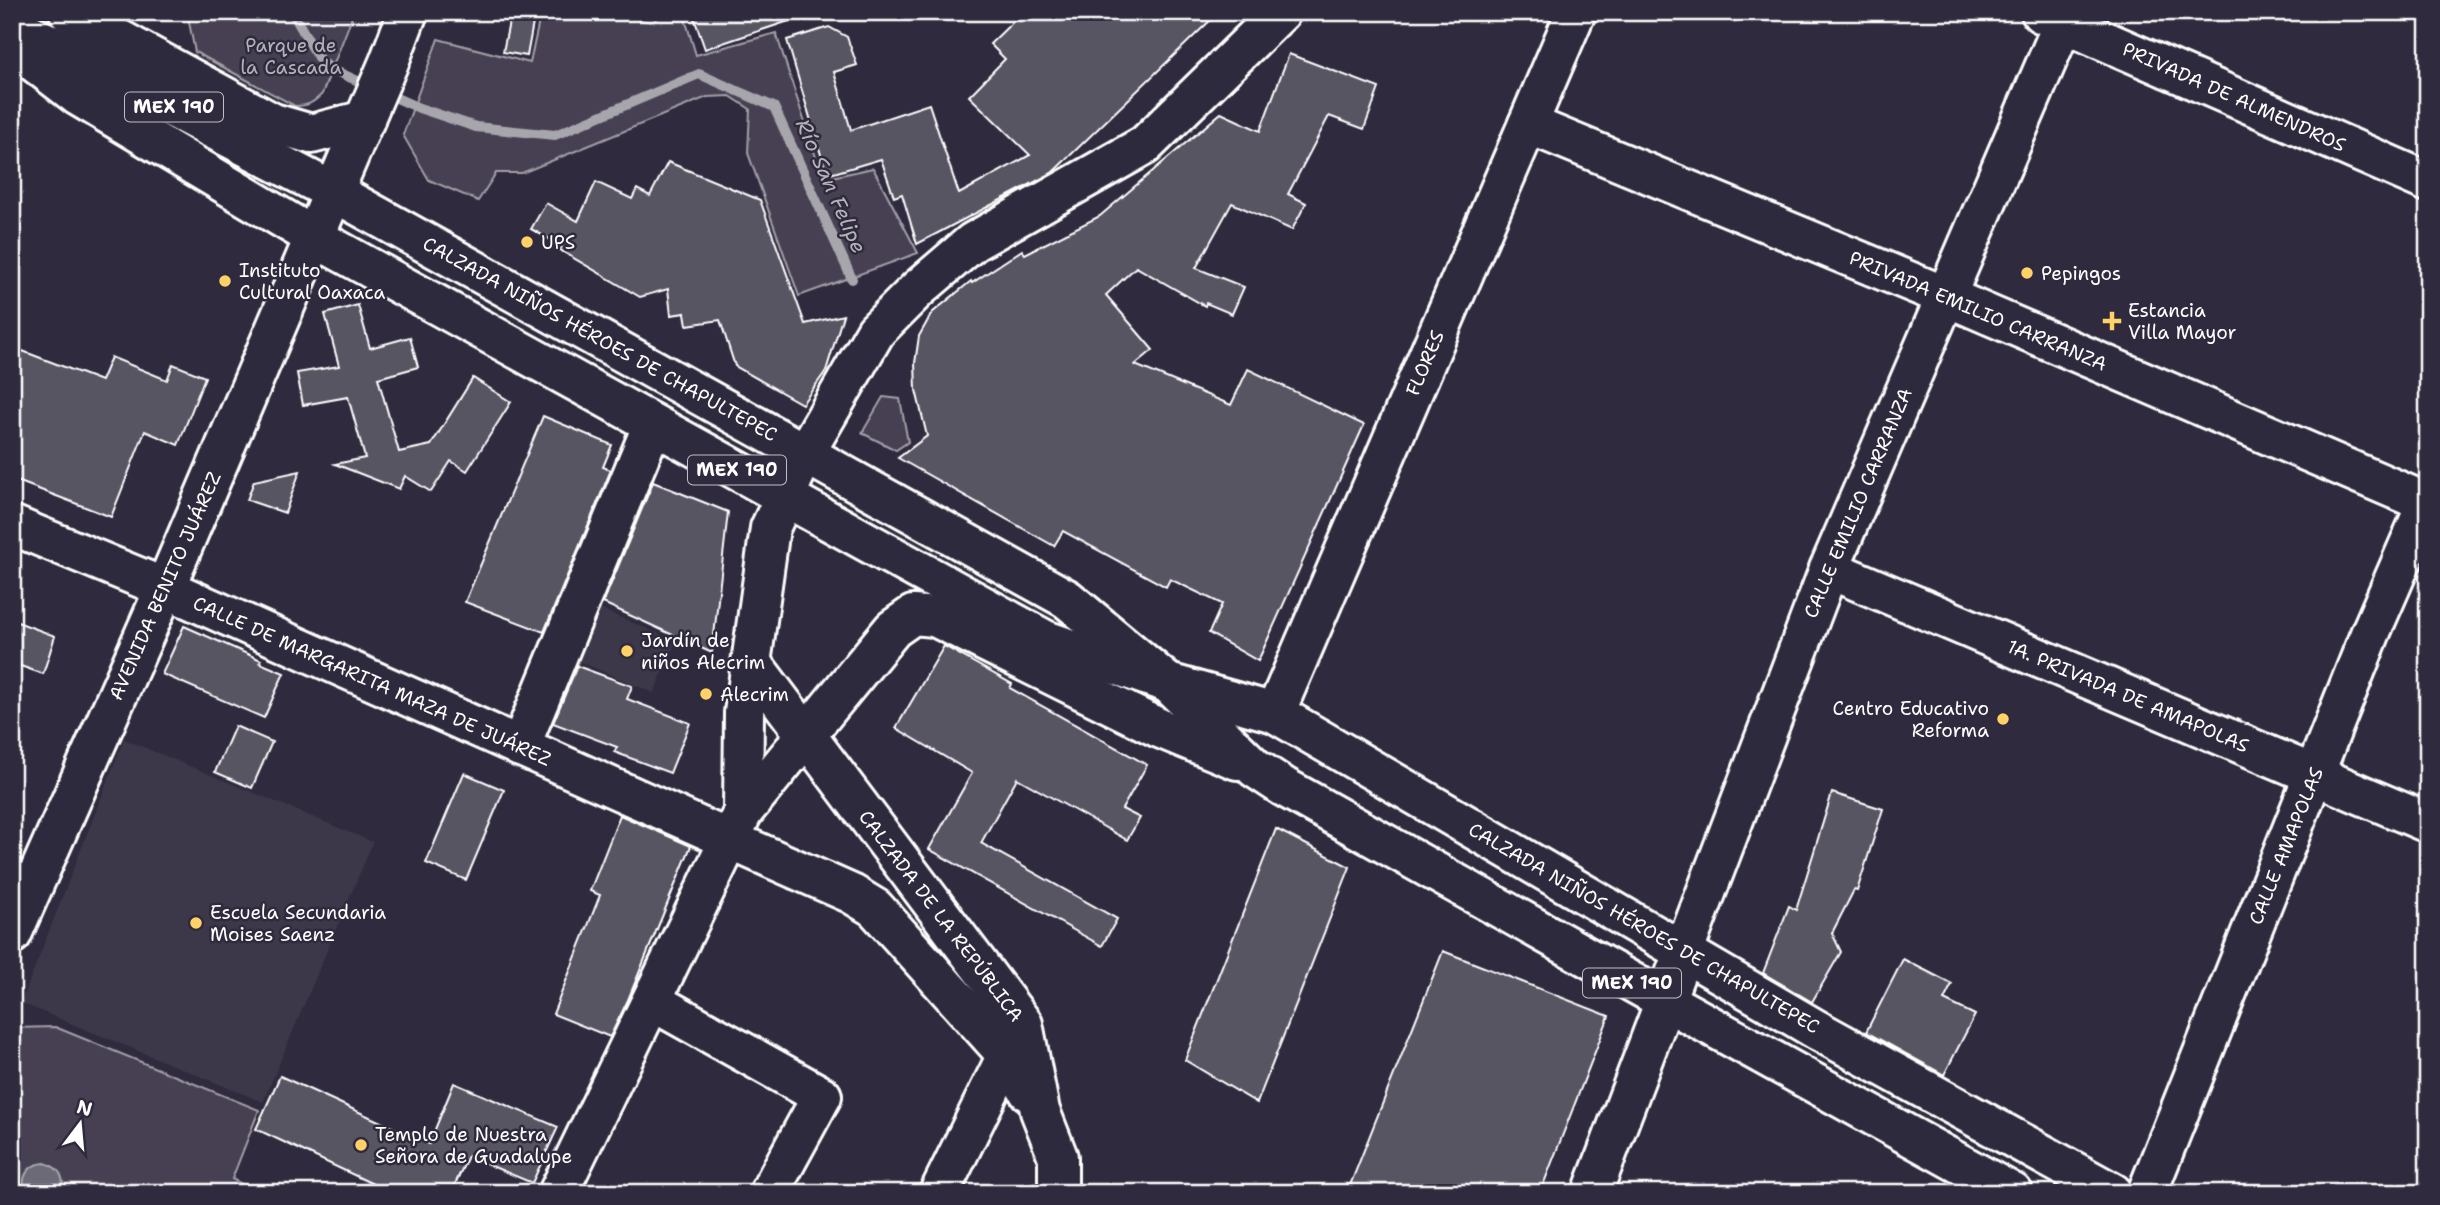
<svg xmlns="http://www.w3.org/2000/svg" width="2440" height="1205" font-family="'Shantell Sans',sans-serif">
	<rect width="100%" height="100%" fill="#2f2a3d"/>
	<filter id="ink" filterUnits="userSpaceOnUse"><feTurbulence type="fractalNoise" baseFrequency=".0143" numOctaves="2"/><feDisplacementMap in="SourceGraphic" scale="14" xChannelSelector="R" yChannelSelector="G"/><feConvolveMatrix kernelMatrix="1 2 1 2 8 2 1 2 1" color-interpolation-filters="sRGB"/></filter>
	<g filter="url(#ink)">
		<g fill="#3c3749">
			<polygon points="600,609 676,641 654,693 578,661"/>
			<polygon points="124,739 373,842 263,1102 21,1003"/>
		</g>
		<g fill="#464152" stroke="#a2a0a8" stroke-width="2">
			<path d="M187 12H354L322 94C313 103 308 106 295 106L195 52Z"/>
			<polygon points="541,12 602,12 651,22 669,12 683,12 696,55 776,33 823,179 873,168 918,253 799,296 748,153 750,109 730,96 707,97 522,173 496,173 478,201 429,180 403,135 438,39 530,63"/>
			<polygon points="883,397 900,399 908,442 896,450 862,433"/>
			<polygon points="55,1027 259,1110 232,1179 259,1193 12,1193 12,1028"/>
		</g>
		<path fill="#6d6a77" stroke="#a7a6ad" stroke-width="2" d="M45 1163C60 1168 66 1178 61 1193H25C20 1177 28 1164 45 1163Z"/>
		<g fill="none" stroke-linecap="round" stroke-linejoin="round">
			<g stroke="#a7a6ad" stroke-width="10">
				<polyline points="292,12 319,59 331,69 369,86"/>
				<polyline points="383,92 419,108 476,127 555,135 699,74 774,107 852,279"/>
			</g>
		</g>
		<g fill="#595564" stroke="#fff" stroke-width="2">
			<polygon points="511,12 535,12 527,56 503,52"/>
			<polygon points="692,12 801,12 801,17 705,49"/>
			<polygon points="1023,12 1219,12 1052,173 917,244 902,194 894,197 881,159 827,175 787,40 829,27 847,37 857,65 834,72 851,130 929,104 959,194 1030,155 969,96 1005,59 990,44"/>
			<polygon points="1289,54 1379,88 1364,129 1329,116 1288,194 1306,203 1292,230 1232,203 1196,268 1244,287 1232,314 1206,303 1205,306 1136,267 1106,295 1153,350 1135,365 1231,405 1248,369 1364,425 1258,661 1209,633 1222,604 1170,579 1166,587 1063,531 1054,546 898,458 927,436 916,390 915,363 919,336 932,313 971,281 972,283 1022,250 1025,254 1100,216 1221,113 1260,131"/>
			<polygon points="668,162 760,200 805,324 843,315 826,371 802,404 735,366 720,320 687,325 685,313 671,315 668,289 640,297 560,250 562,246 531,229 546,203 578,221 596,182 632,199 637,189 650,196"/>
			<polygon points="358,305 370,348 410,337 418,367 378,378 399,452 431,445 473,378 511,402 467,471 451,461 431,492 405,476 399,489 335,464 365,458 348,397 303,405 297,373 339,366 325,314"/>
			<polygon points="12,347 101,381 111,357 167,380 173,364 205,377 178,445 145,431 111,517 12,479"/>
			<polygon points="543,416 612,445 603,467 611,470 544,632 465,602"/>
			<polygon points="300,471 285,513 247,500 254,481"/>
			<polygon points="653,482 728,512 712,653 603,603"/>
			<polygon points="12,620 55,636 43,674 12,663"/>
			<polygon points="184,626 261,660 260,663 284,673 264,718 162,674"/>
			<polygon points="944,646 1012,684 1010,688 1147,765 1122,809 1140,818 1127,840 1017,778 981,843 1117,919 1102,946 929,849 972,773 896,728"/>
			<polygon points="577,666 632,686 627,699 690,723 670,773 614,752 617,747 553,723"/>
			<polygon points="235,726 272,742 252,788 215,772"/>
			<polygon points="464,773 504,790 466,880 426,863"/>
			<polygon points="1832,793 1883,809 1857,891 1854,890 1832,933 1841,952 1812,1002 1763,973 1789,906 1796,910"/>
			<polygon points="620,815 691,846 628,1000 610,1037 553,1014 600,895 590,891"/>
			<polygon points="1276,829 1350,867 1257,1103 1185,1060"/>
			<polygon points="1443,951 1609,1016 1540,1193 1347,1193"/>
			<polygon points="1903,959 1952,984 1944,1000 1975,1015 1944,1075 1866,1032"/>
			<polygon points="280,1076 429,1144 454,1083 558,1127 532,1183 468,1156 451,1193 392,1193 256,1129"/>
		</g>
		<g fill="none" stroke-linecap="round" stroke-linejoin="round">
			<g stroke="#fff" stroke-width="44">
				<g id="minor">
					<polyline points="2041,13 2428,182"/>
					<polyline points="1528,124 1945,296 2427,503"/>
					<polyline points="12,525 165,588 730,840"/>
					<polyline points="1829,569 2428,823"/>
					<polyline points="1275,713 1576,12"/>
					<polyline points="520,747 653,424"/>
					<polyline points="652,1001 822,1096 769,1193"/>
					<polyline points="939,1193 1020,1029"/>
					<polyline points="1592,1193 1829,569 2068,12"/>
					<polyline points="2147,1193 2370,634 2428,501"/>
				</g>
			</g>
			<g stroke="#fff" stroke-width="44">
				<g id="major">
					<polyline points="69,12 273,123 311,134 365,120"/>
					<polyline points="13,25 334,192 1067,599 1168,683 1255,768 1284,787 1664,1000 2013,1193"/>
					<polyline points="12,45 78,96 314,237 1045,640 1168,683 1275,713 1817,1030 2113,1193"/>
					<polyline points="752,663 1023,1024 1040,1111 1058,1157 1058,1193"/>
					<polyline points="743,812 893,629 913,615 935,617 1159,728 1237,760"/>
					<polyline points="730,840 852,894 875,908 1006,1054 1029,1092"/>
					<polyline points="12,934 165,588 389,62 408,12"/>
					<polyline points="558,1193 743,812 744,713 770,528 805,453 876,331 918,289 973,242 1145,145 1281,12"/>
				</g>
			</g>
			<use href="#minor" stroke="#2f2a3d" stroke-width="38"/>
			<use href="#major" stroke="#2f2a3d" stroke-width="38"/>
		</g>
	</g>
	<g fill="#ffd166" stroke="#2f2a3d" stroke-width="2.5">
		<circle cx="527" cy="242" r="7"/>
		<circle cx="2027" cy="273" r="7"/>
		<circle cx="225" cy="281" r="7"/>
		<path d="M2108.5 310.5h7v7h7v7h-7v7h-7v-7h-7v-7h7z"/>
		<circle cx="627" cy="651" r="7"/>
		<circle cx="706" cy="694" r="7"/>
		<circle cx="2003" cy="719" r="7"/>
		<circle cx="196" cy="923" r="7"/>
		<circle cx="361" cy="1145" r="7"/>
	</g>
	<g text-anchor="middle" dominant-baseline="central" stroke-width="5" stroke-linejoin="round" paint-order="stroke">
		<g fill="#2f2a3d" stroke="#c1bfc5" stroke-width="2">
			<rect x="125" y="92.5" width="98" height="29" rx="5"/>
			<rect x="688" y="455.5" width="98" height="29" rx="5"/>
			<rect x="1583" y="968.5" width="98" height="29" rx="5"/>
		</g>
		<g font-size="18" font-weight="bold" fill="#fff">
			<text x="174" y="107">MEX 190</text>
			<text x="737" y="470">MEX 190</text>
			<text x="1632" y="983">MEX 190</text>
		</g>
		<g font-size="19" fill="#b5b3ba" stroke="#2f2a3d">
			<text x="291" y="45">Parque de<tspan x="291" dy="22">la Cascada</tspan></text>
		</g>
		<g font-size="19" fill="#fff" stroke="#2f2a3d">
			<text transform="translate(2234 97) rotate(24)">PRIVADA DE ALMENDROS</text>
			<text transform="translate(1978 311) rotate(23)">PRIVADA EMILIO CARRANZA</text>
			<text transform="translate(600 339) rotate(29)">CALZADA NIÑOS HÉROES DE CHAPULTEPEC</text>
			<text transform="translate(1425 363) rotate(-67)">FLORES</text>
			<text transform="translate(1858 503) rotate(-67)">CALLE EMILIO CARRANZA</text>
			<text transform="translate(165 586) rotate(-66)">AVENIDA BENITO JUÁREZ</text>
			<text transform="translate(372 681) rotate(24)">CALLE DE MARGARITA MAZA DE JUÁREZ</text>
			<text transform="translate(2128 696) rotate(23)">1A. PRIVADA DE AMAPOLAS</text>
			<text transform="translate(2286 846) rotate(-68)">CALLE AMAPOLAS</text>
			<text transform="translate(941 916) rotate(53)">CALZADA DE LA REPÚBLICA</text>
			<text transform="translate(1644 928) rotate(30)">CALZADA NIÑOS HÉROES DE CHAPULTEPEC</text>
		</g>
		<g font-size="19" fill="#fff" stroke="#2f2a3d" text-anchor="start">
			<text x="541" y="242">UPS</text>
			<text x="239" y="270">Instituto<tspan x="239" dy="22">Cultural Oaxaca</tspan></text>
			<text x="2041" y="273">Pepingos</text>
			<text x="2128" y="310">Estancia<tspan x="2128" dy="22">Villa Mayor</tspan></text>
			<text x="641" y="640">Jardín de<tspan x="641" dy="22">niños Alecrim</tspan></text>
			<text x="720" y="694">Alecrim</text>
			<text x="1989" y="708" text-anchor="end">Centro Educativo<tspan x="1989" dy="22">Reforma</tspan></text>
			<text x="210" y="912">Escuela Secundaria<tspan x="210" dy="22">Moises Saenz</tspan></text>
			<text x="375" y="1134">Templo de Nuestra<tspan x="375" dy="22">Señora de Guadalupe</tspan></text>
		</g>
		<g font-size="21" font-style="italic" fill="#b6b4bb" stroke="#2f2a3d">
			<text transform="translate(831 186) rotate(66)">Río San Felipe</text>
		</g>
	</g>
	<rect width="2440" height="1205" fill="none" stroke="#2f2a3d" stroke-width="42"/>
	<rect x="21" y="21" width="2398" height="1163" fill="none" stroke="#fff" stroke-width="2.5" filter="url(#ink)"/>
	<g transform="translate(80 1124) rotate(16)" stroke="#2f2a3d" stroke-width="5" paint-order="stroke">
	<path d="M0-5L12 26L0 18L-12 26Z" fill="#ffffff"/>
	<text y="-10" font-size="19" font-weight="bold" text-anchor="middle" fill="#ffffff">N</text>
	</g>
</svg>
